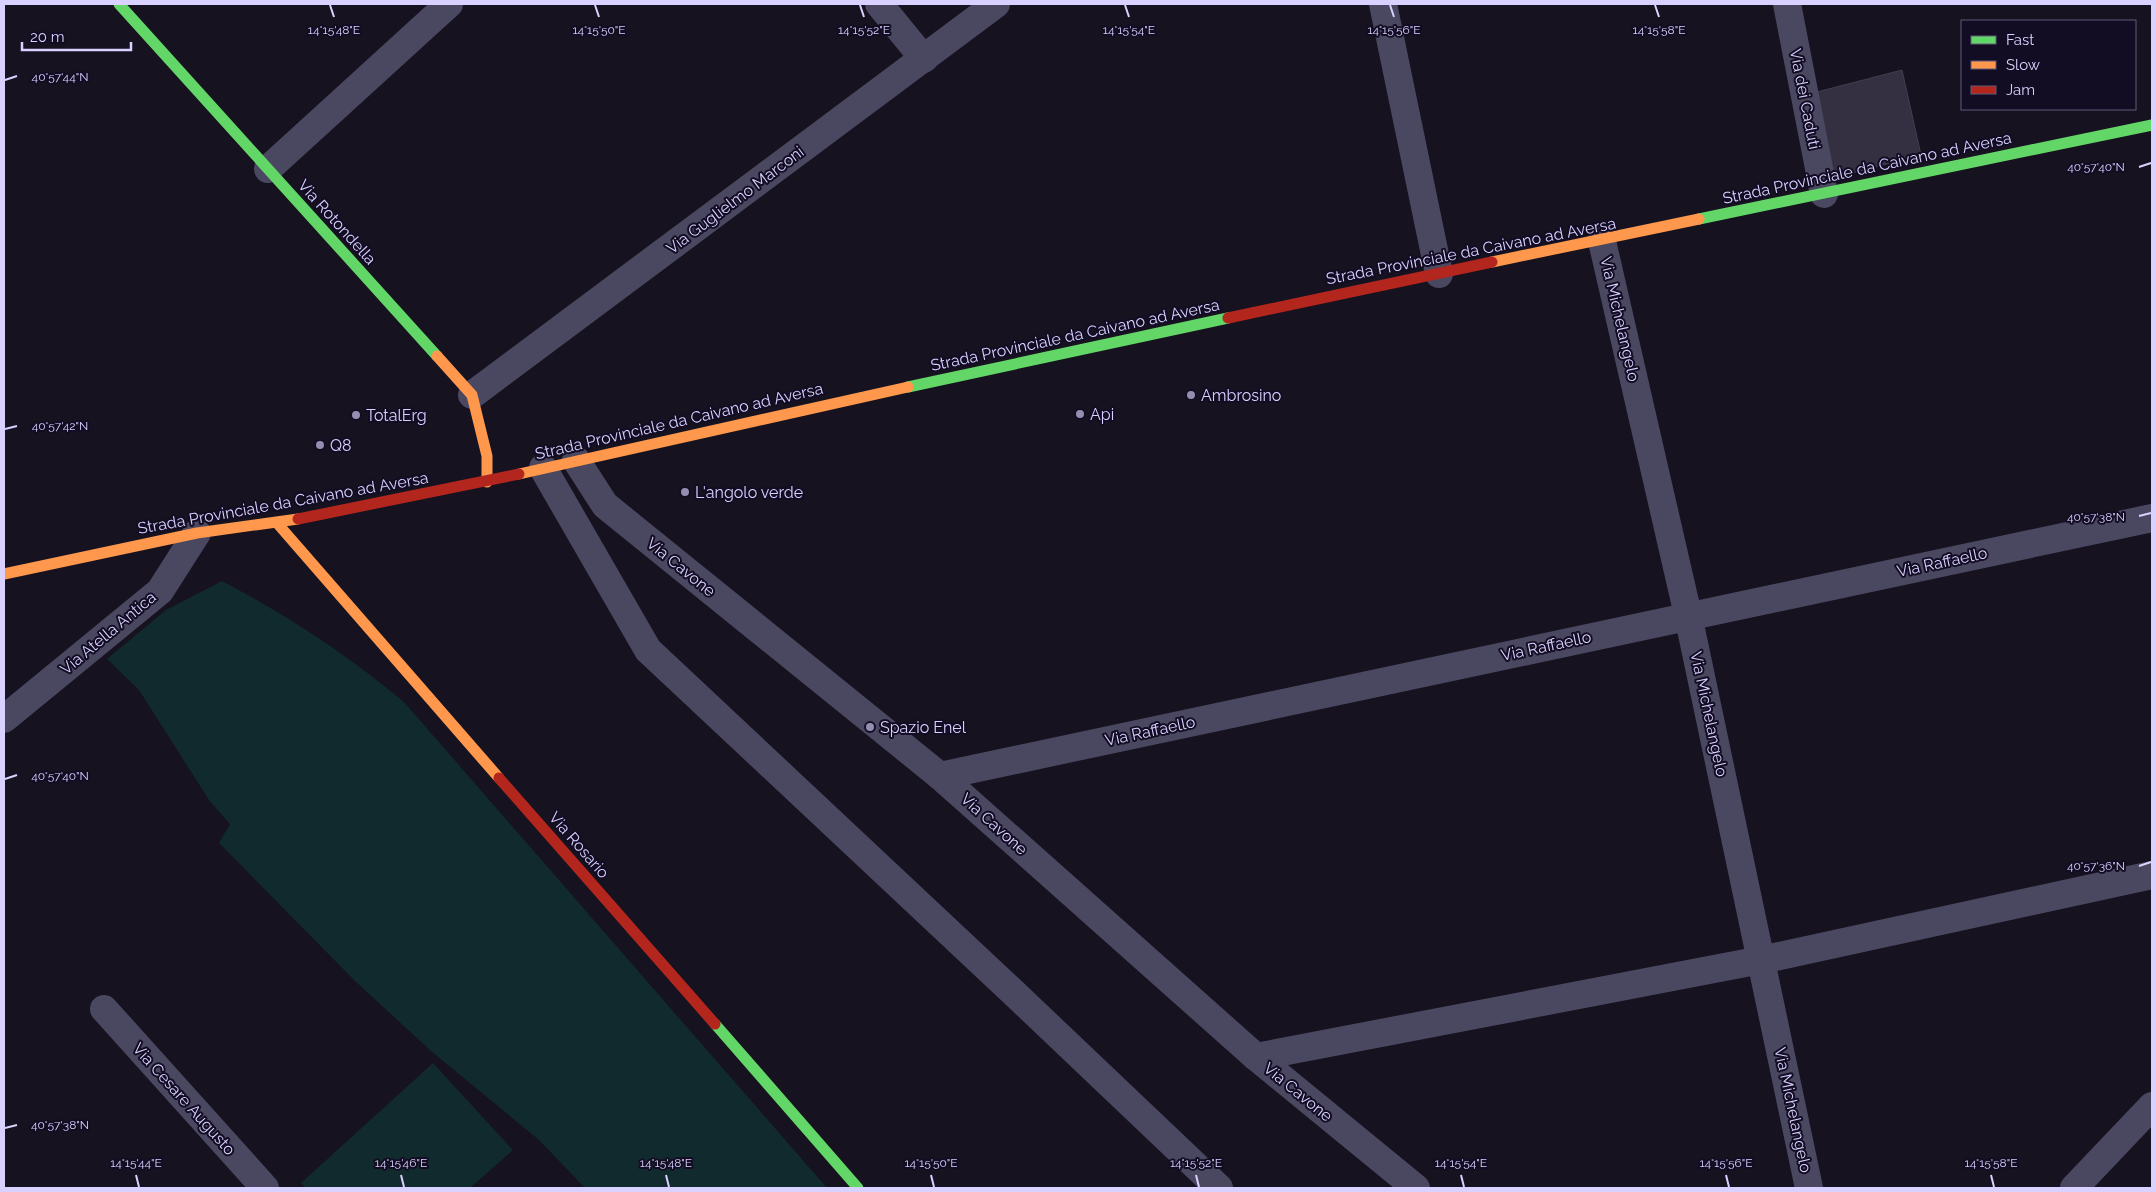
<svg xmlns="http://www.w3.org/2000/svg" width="2156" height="1192" font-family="Raleway,sans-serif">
	<rect width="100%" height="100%" fill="#16121f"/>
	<g fill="#112a2d">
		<path d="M222 581C287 615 348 655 404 702L827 1188H585L539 1140 431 1051 356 982 219 843 230 824 209 800 139 690 107 659 166 610Z"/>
		<polygon points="433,1063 513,1150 470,1188 306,1188 301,1183"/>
	</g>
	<polygon fill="#343041" stroke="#433c53" points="1902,70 1921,155 1830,179 1817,92"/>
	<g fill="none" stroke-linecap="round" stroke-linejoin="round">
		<g stroke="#4a4760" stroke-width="28">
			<polyline points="879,4 924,59"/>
			<polyline points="1383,4 1439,274"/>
			<polyline points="1787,4 1824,194"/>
			<polyline points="268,169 449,4"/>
			<polyline points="1602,241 1688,615 1809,1188"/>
			<polyline points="472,395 996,4"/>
			<polyline points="576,460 605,505 940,776 1256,1057 1416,1188"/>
			<polyline points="543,468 648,650 1016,995 1219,1188"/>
			<polyline points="4,719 160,591 197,533"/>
			<polyline points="940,776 2152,518"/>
			<polyline points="104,1009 265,1188"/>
			<polyline points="1256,1057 1761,960 2152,875"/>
			<polyline points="2074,1188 2152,1106"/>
		</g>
		<g stroke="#63d668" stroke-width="11">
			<polyline points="119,4 437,356"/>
			<polyline points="1699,219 2152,125"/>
			<polyline points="908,387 1228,318"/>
			<polyline points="715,1024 858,1188"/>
		</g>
		<g stroke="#ff974d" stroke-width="11">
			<polyline points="1492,262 1699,219"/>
			<polyline points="437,356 472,395 487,456 487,482"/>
			<polyline points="519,474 908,387"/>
			<polyline points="277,523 499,778"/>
			<polyline points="4,574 197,533 298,519"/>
		</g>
		<g stroke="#b3261e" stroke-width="11">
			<polyline points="1228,318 1492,262"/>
			<polyline points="298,519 519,474"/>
			<polyline points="499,778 715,1024"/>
		</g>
	</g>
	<path fill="none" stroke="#d9d1ff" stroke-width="2" d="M330 5 334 17M595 5 599 17M860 5 864 17M1125 5 1129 17M1390 5 1394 17M1655 5 1659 17M5 80 17 76M2139 167 2151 163M5 429 17 426M2139 516 2151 513M5 779 17 775M2139 866 2151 862M5 1128 17 1125M136 1175 139 1187M401 1175 404 1187M666 1175 669 1187M931 1175 934 1187M1196 1175 1199 1187M1461 1175 1464 1187M1726 1175 1729 1187M1991 1175 1994 1187"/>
	<g fill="#958eb1" stroke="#130d24" stroke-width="2">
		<circle cx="1191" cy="395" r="5"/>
		<circle cx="1080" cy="414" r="5"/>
		<circle cx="356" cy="415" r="5"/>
		<circle cx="320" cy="445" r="5"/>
		<circle cx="685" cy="492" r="5"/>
		<circle cx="870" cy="727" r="5"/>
	</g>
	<g text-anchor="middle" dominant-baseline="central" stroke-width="4" stroke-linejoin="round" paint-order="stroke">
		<g font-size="16" fill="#d9d1ff" stroke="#130d24">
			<text transform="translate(1805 99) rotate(79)">Via dei Caduti</text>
			<text transform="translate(1867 168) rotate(-12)">Strada Provinciale da Caivano ad Aversa</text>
			<text transform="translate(735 200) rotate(-37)">Via Guglielmo Marconi</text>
			<text transform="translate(337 222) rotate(48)">Via Rotondella</text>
			<text transform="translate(1471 251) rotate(-11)">Strada Provinciale da Caivano ad Aversa</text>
			<text transform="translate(1620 319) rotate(77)">Via Michelangelo</text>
			<text transform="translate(1075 335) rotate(-12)">Strada Provinciale da Caivano ad Aversa</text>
			<text transform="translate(679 421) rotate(-13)">Strada Provinciale da Caivano ad Aversa</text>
			<text transform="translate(283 503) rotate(-10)">Strada Provinciale da Caivano ad Aversa</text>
			<text transform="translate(1942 562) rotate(-12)">Via Raffaello</text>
			<text transform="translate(681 567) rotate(39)">Via Cavone</text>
			<text transform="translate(108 633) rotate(-40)">Via Atella Antica</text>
			<text transform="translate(1546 646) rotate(-12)">Via Raffaello</text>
			<text transform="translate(1709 714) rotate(78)">Via Michelangelo</text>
			<text transform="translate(1150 731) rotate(-12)">Via Raffaello</text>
			<text transform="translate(994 824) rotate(42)">Via Cavone</text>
			<text transform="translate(579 845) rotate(49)">Via Rosario</text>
			<text transform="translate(1298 1092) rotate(39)">Via Cavone</text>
			<text transform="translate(184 1099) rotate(48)">Via Cesare Augusto</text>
			<text transform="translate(1793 1110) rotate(78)">Via Michelangelo</text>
		</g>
		<g font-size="16" fill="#d9d1ff" stroke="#130d24" text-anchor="start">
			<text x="1201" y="395">Ambrosino</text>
			<text x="1090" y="414">Api</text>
			<text x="366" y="415">TotalErg</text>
			<text x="330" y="445">Q8</text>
			<text x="695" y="492">L'angolo verde</text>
			<text x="880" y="727">Spazio Enel</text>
		</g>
	</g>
	<g font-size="12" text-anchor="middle" fill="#d9d1ff" stroke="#130d24" stroke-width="4" stroke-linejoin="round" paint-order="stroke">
		<text x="334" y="34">14°15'48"E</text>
		<text x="599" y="34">14°15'50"E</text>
		<text x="864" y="34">14°15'52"E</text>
		<text x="1129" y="34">14°15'54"E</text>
		<text x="1394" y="34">14°15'56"E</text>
		<text x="1659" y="34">14°15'58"E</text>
		<text x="60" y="81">40°57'44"N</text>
		<text x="2096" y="171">40°57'40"N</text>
		<text x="60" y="430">40°57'42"N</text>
		<text x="2096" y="521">40°57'38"N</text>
		<text x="60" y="780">40°57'40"N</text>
		<text x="2096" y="870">40°57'36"N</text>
		<text x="60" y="1129">40°57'38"N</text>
		<text x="136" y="1167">14°15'44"E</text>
		<text x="401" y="1167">14°15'46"E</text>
		<text x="666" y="1167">14°15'48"E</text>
		<text x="931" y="1167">14°15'50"E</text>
		<text x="1196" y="1167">14°15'52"E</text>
		<text x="1461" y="1167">14°15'54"E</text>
		<text x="1726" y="1167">14°15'56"E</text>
		<text x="1991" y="1167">14°15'58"E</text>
	</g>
	<rect width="2156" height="1192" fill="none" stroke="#d9d1ff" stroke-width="10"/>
	<rect x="1961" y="20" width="175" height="90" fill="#130d24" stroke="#625b7c"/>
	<rect x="1971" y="36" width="25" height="8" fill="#63d668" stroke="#625b7c"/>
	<text x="2006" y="45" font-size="15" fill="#d9d1ff">Fast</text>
	<rect x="1971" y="61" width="25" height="8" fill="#ff974d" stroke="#625b7c"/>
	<text x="2006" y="70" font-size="15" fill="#d9d1ff">Slow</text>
	<rect x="1971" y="86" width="25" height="8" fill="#b3261e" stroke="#625b7c"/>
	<text x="2006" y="95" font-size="15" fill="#d9d1ff">Jam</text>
	<path d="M22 42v8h109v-8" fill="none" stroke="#d9d1ff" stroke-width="2.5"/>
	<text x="30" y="42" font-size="15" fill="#d9d1ff" stroke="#130d24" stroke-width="4" paint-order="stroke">20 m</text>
</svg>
